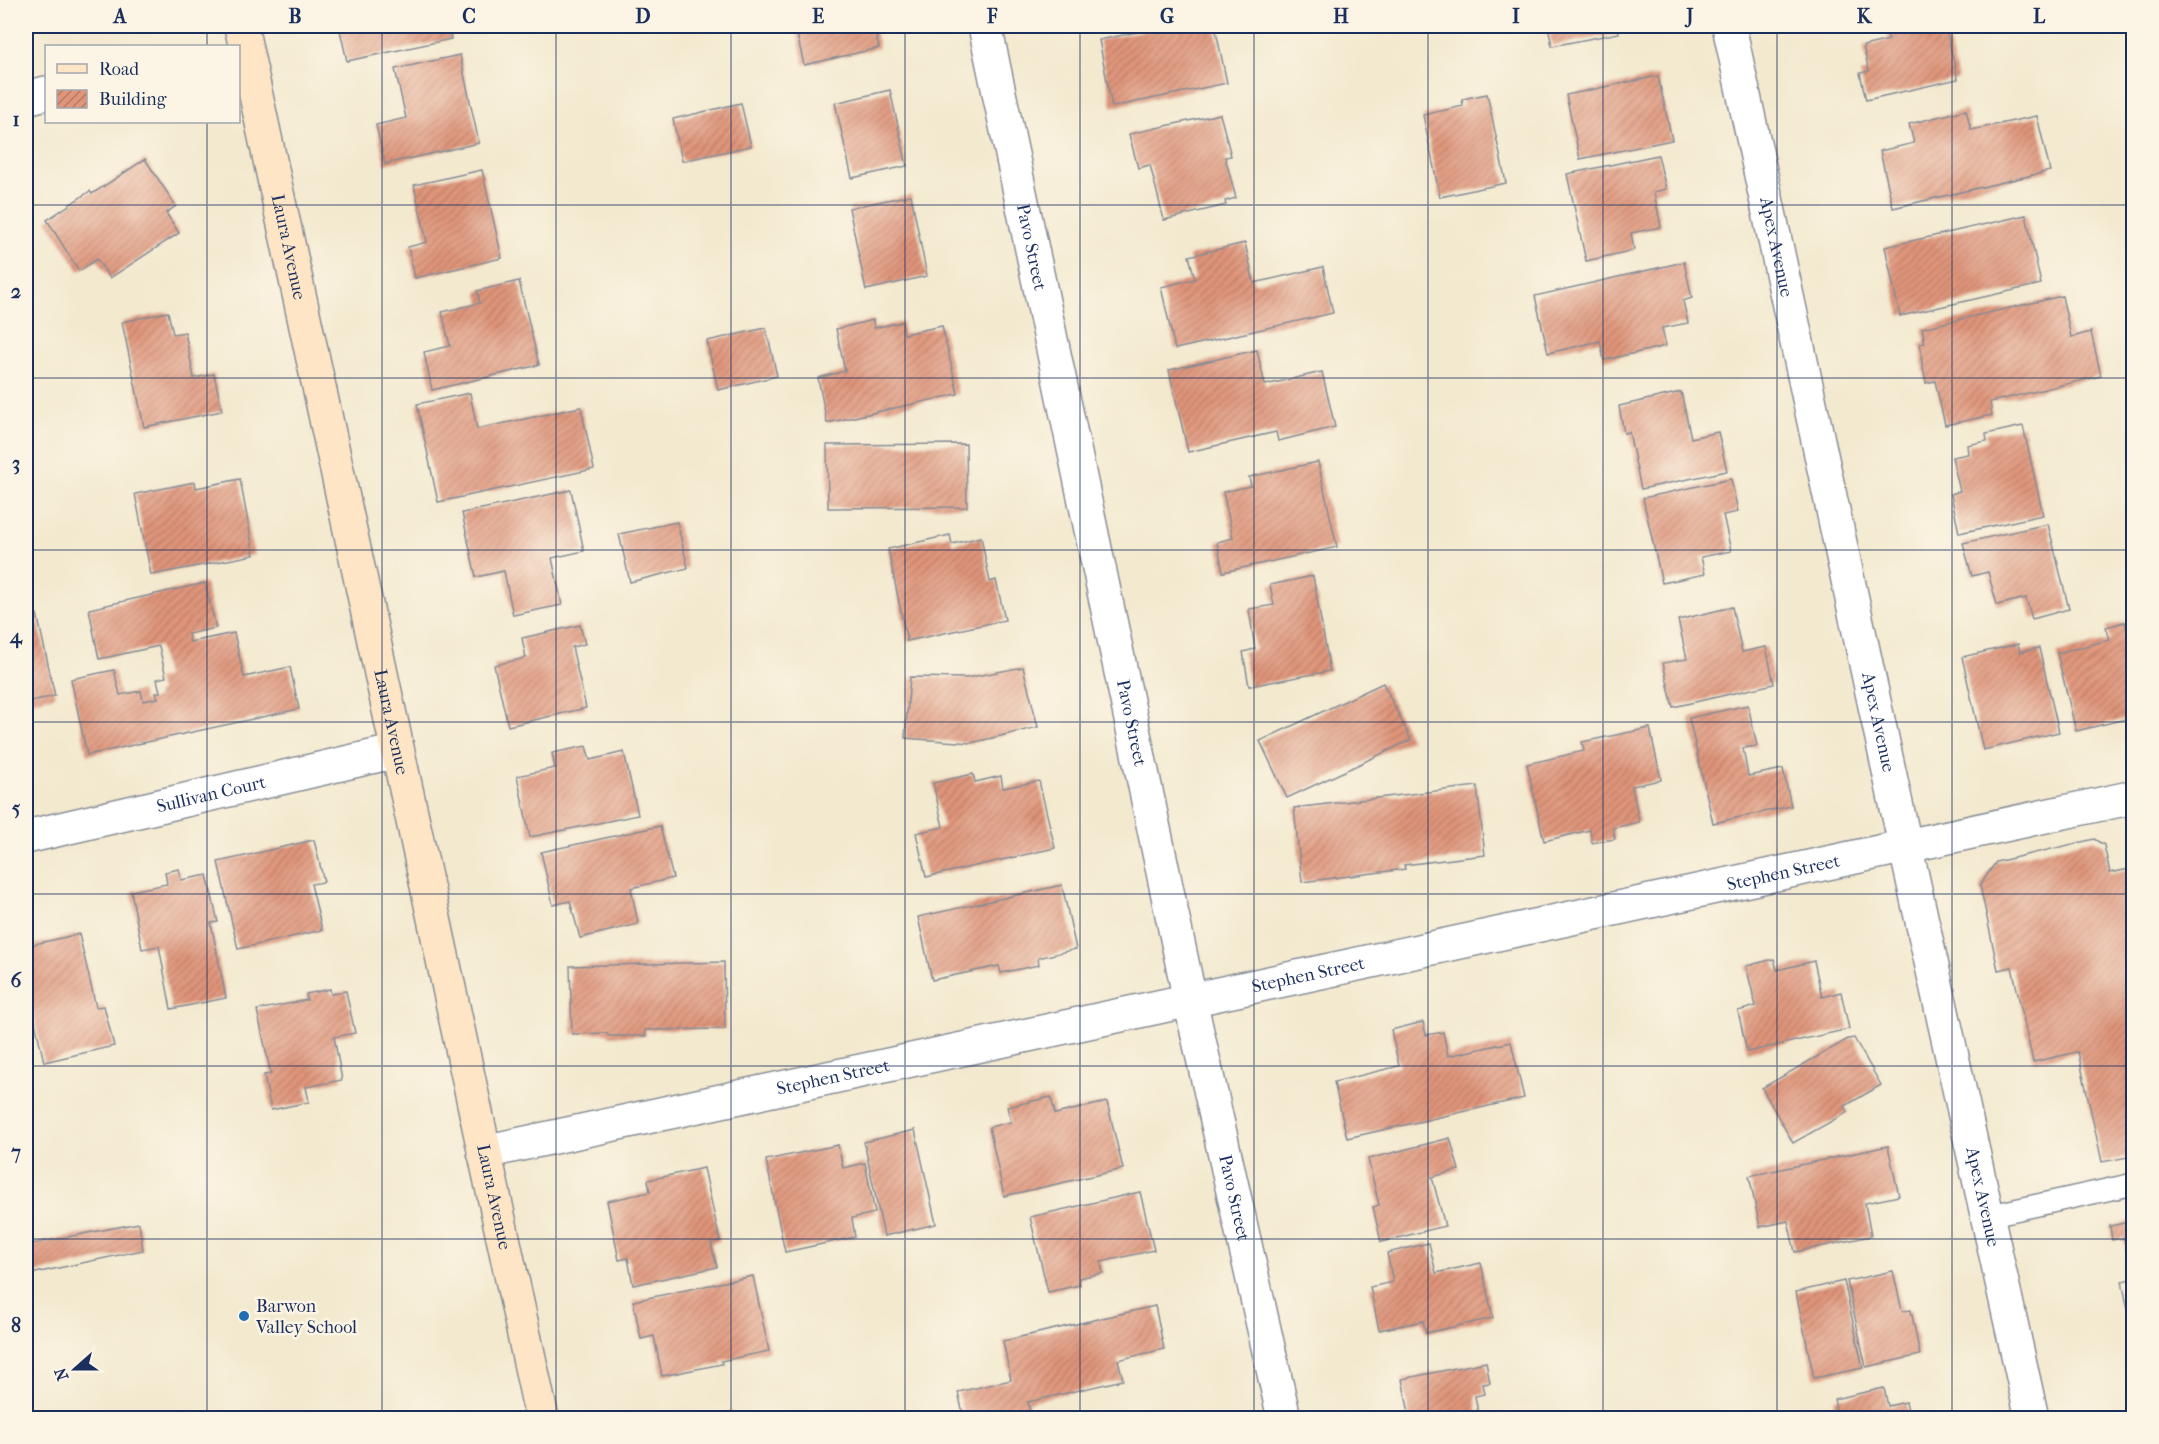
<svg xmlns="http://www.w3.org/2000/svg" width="2159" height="1444" font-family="'IM FELL French Canon',serif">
	<defs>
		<pattern id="building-hatch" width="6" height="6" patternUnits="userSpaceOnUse" patternTransform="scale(1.5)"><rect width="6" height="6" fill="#e0957a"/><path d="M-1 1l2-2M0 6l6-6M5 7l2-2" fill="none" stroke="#b57a67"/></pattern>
	</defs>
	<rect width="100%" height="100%" fill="#fcf5e5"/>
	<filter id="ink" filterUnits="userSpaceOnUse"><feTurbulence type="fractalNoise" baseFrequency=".0167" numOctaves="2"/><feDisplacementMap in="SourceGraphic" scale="12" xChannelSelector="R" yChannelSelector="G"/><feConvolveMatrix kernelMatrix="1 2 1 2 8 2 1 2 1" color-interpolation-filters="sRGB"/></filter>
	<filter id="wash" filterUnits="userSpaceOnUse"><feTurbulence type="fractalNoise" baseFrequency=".008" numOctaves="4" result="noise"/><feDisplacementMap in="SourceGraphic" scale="24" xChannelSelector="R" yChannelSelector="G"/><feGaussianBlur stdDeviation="1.35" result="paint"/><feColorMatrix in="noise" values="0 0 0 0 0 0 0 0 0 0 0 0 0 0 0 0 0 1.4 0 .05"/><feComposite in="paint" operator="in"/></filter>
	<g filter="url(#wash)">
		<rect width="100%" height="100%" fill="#f3e9cf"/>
		<g id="blocks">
			<g fill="url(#building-hatch)">
				<polygon points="339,26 448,26 451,39 347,61"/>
				<polygon points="795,26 874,26 879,48 804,65"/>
				<polygon points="1166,26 1215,26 1227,83 1112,107 1099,40"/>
				<polygon points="1548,26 1618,26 1619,33 1552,46"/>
				<polygon points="1885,26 1945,26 1958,79 1866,100 1860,73 1869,71 1863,46 1889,40"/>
				<polygon points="460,55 479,143 385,164 376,125 406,118 395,69"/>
				<polygon points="1658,76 1672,140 1580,159 1566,95"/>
				<polygon points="890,90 907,166 852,178 835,103"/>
				<polygon points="1487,94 1506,183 1440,197 1423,115 1463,106 1462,99"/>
				<polygon points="741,103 751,146 682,161 673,119"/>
				<polygon points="1966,110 1971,130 2037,116 2050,171 1893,208 1880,151 1914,143 1909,124"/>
				<polygon points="1220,114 1231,156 1225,157 1236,198 1225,201 1226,205 1164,220 1150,165 1138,168 1129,134"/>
				<polygon points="1658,155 1666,189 1654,192 1661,227 1631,233 1634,250 1586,261 1567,174"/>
				<polygon points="145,159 176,206 166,213 179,233 110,278 97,259 79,271 47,220 90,191 92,194"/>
				<polygon points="482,170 502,258 415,278 408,247 427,242 414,185"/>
				<polygon points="911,195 927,276 866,290 849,208"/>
				<polygon points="2026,215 2041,284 1900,316 1885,247"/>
				<polygon points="1245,243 1254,283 1323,267 1333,313 1175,349 1161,287 1195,279 1189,256"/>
				<polygon points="1684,262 1692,298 1683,301 1688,323 1662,328 1666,346 1604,360 1600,341 1548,353 1535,296"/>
				<polygon points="519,281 539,365 432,390 424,352 450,346 442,312 480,303 477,291"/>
				<polygon points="2062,296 2071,337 2091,332 2101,376 1990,402 1992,415 1945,425 1935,381 1926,383 1921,357 1922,356 1920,344 1925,343 1922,328"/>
				<polygon points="168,312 173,334 185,332 194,378 214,374 222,411 144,427 122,322"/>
				<polygon points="873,320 874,328 902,322 904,334 942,326 958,394 827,423 818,378 845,371 836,329"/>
				<polygon points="766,328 777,376 718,390 707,341"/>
				<polygon points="1257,350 1265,385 1322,372 1335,427 1278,441 1276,432 1188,452 1169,370"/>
				<polygon points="1681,392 1691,438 1718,432 1727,471 1641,489 1629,432 1624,433 1619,406"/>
				<polygon points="470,393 477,429 581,407 594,469 438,502 417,404"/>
				<polygon points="2023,426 2043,515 1959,533 1951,494 1960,491 1952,457 1968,454 1967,445 1987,441 1986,434"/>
				<polygon points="966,444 967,507 828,508 827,445"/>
				<polygon points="1318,462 1337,547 1223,572 1217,542 1233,538 1223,492 1251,486 1249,477"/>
				<polygon points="240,479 254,555 151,575 135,494 195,482 196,488"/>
				<polygon points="1731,479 1738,512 1723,515 1731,551 1701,557 1705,574 1662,583 1643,498"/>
				<polygon points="571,490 584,551 552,558 562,605 513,615 504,571 476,577 462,513"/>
				<polygon points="677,522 688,568 630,582 619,534"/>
				<polygon points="2048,524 2069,609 2032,619 2026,598 1997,605 1988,572 1972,576 1963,543"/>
				<polygon points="950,535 952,544 981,537 990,582 996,580 1005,620 907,641 888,549"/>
				<polygon points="1313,576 1330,671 1249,686 1243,652 1255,649 1249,609 1274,605 1270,585"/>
				<polygon points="205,583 216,628 188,634 190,642 234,633 244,677 290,667 299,709 87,755 71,679 114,670 120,695 141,691 143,701 158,698 156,693 160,692 157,679 166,677 159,646 99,659 89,609"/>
				<polygon points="1732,607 1742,652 1766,647 1774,684 1673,707 1663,663 1687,659 1678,620"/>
				<polygon points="37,614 55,696 26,702 26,616"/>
				<polygon points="2125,622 2134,658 2134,717 2076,731 2057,653 2110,640 2106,627"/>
				<polygon points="580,625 585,644 572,647 586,708 508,726 494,665 526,658 522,638"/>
				<polygon points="2018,644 2020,652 2039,648 2059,732 1983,750 1962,657"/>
				<polygon points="1023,667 1038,727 971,743 905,738 910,677 966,678"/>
				<polygon points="1383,683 1411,740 1287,798 1260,741"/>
				<polygon points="1748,705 1757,746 1743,748 1748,776 1783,769 1791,806 1713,823 1689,718"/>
				<polygon points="1650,728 1661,780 1632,786 1639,822 1613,828 1615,839 1592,843 1590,830 1544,841 1527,764 1584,751 1582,742"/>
				<polygon points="586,746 590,760 624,752 638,815 530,837 517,776 555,768 552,753"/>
				<polygon points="973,774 975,782 1001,776 1003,788 1039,781 1055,848 926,877 916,833 943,827 933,783"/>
				<polygon points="1477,786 1485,855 1404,865 1405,869 1302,882 1294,808"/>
				<polygon points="660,826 673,878 631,888 638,924 580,938 570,901 553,905 541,852"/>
				<polygon points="2094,839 2104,845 2110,873 2134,868 2134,1156 2102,1162 2078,1052 2033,1062 2012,967 1998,970 1980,885 1996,862"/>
				<polygon points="314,840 324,882 311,884 322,930 238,949 218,862"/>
				<polygon points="179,869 181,880 207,875 218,922 211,923 226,998 171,1009 159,946 142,949 131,891 167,884 165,872"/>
				<polygon points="1062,885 1076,949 1038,958 1039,965 1001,973 999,966 932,980 918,917"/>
				<polygon points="79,934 96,1007 104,1006 114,1046 44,1062 26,983 26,946"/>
				<polygon points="1774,959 1777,970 1814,961 1822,997 1841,992 1849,1029 1747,1052 1738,1011 1756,1006 1746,966"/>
				<polygon points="724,962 725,1029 645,1030 646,1036 608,1036 607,1033 572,1034 570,966"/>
				<polygon points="330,989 331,994 346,991 355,1033 334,1037 342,1080 306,1087 309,1102 271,1110 264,1075 271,1074 257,1010 307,1000 306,994"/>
				<polygon points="1423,1022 1426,1035 1443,1032 1448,1056 1511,1042 1524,1098 1347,1138 1334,1082 1399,1066 1391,1030"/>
				<polygon points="1854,1038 1881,1085 1845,1106 1848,1112 1793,1143 1762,1088 1848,1039"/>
				<polygon points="1051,1097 1055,1114 1107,1102 1123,1169 1004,1196 989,1127 1011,1122 1007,1107"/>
				<polygon points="915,1130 936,1224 884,1236 864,1142"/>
				<polygon points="1450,1138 1459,1170 1432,1177 1445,1226 1381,1242 1373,1207 1379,1205 1368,1159"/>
				<polygon points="838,1145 843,1168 865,1163 875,1213 852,1218 855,1237 785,1252 766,1160"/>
				<polygon points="1888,1146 1899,1196 1865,1203 1871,1236 1795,1252 1788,1221 1760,1227 1749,1176"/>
				<polygon points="704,1168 720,1241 711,1243 717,1267 633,1285 628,1258 619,1260 607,1201 650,1192 648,1180"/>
				<polygon points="1140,1192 1154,1250 1101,1262 1103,1273 1079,1278 1080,1285 1048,1292 1030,1217"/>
				<polygon points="2134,1221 2134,1309 2128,1310 2122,1281 2132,1279 2124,1238 2112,1240 2110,1226"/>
				<polygon points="139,1223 143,1250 26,1275 26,1245"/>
				<polygon points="1429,1243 1436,1273 1481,1263 1493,1318 1426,1333 1423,1321 1379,1330 1370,1287 1393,1282 1387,1253"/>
				<polygon points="1893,1271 1902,1311 1911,1310 1920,1355 1866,1367 1847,1281"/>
				<polygon points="753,1276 769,1351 721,1361 722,1364 662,1376 654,1336 641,1339 633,1301"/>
				<polygon points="1844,1281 1863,1368 1814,1378 1796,1292"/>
				<polygon points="1155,1306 1164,1349 1118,1360 1123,1380 1028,1402 1031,1418 964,1418 958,1392 1011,1380 1003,1341"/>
				<polygon points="1486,1362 1490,1383 1483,1384 1485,1394 1475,1396 1479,1418 1410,1418 1402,1379"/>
				<polygon points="1884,1388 1888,1406 1906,1402 1910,1418 1838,1418 1834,1399"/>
				<polygon points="732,1412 734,1418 708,1418"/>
			</g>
		</g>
	</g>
	<g filter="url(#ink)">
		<use href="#blocks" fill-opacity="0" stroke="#878c96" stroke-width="1.5"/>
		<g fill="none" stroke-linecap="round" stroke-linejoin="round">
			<g stroke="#878c96" stroke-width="24">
				<polyline id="lane" points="1987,1216 2134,1184"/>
			</g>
			<g stroke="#878c96" stroke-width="36">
				<g id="street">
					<path id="s1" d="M985 26 1190 1000 1284 1418"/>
					<path id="s2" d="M1729 26 1895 799 2032 1418"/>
					<polyline points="26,98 46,93"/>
					<path id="s3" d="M26 837 397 751"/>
					<path id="s4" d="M484 1152 2134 797"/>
				</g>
			</g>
			<g stroke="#878c96" stroke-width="36">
				<g id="secondary">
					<path id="s5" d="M241 26 542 1418"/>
				</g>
			</g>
			<use href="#lane" stroke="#fff" stroke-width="21"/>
			<use href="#street" stroke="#fff" stroke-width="33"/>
			<use href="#secondary" stroke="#fde5c5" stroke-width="33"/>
		</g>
	</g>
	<path fill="none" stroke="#1b2f5e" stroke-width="1.5" stroke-opacity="0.55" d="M207 26V46M382 26V1418M556 26V1418M731 26V1418M905 26V1418M1080 26V1418M1254 26V1418M1428 26V1418M1603 26V1418M1777 26V1418M1952 26V1418M207 122V1418M26 205H2134M26 378H2134M26 550H2134M26 722H2134M26 894H2134M26 1066H2134M26 1239H2134"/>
	<circle fill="#1f6fb2" stroke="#fcf5e5" stroke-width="2" cx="244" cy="1316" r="6"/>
	<g text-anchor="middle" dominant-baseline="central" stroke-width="5" stroke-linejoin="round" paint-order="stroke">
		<g font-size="18" fill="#1b2f5e" stroke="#fcf5e5">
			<text stroke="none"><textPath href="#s5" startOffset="226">Laura Avenue</textPath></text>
			<text stroke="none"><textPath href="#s1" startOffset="226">Pavo Street</textPath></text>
			<text stroke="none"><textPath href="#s2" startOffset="226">Apex Avenue</textPath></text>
			<text stroke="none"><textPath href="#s5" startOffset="712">Laura Avenue</textPath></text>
			<text stroke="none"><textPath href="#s1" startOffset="712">Pavo Street</textPath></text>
			<text stroke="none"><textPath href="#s2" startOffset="712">Apex Avenue</textPath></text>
			<text stroke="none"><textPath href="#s3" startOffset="190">Sullivan Court</textPath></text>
			<text stroke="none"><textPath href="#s4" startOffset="1329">Stephen Street</textPath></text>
			<text stroke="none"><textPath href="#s4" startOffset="843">Stephen Street</textPath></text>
			<text stroke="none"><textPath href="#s4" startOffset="357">Stephen Street</textPath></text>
			<text stroke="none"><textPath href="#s5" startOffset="1198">Laura Avenue</textPath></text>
			<text stroke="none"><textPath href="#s2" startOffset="1198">Apex Avenue</textPath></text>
			<text stroke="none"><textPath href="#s1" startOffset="1198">Pavo Street</textPath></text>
		</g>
		<g font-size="18" fill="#1b2f5e" stroke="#fcf5e5" text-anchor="start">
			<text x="256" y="1306">Barwon<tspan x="256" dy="21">Valley School</tspan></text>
		</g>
	</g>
	<rect width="2159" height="1444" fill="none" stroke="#fcf5e5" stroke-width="66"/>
	<rect x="45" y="45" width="195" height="78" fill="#fcf5e5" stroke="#a2a6af" stroke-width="1.5"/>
	<rect x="57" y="64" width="30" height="9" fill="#fde5c5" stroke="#a2a6af" stroke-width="1.5"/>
	<text x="99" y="75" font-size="18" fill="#1b2f5e">Road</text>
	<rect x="57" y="90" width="30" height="18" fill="url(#building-hatch)" stroke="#a2a6af" stroke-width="1.5"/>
	<text x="99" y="105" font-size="18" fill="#1b2f5e">Building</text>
	<g transform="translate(75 1369) rotate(249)" stroke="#fcf5e5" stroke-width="4.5" paint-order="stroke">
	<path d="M0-4.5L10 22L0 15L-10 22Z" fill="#1b2f5e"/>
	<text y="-9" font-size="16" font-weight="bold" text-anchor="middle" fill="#1b2f5e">N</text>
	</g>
	<rect x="33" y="33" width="2093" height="1378" fill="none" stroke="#1b2f5e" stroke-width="2"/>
	<g font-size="20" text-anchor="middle" font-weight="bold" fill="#1b2f5e">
		<text x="120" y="23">A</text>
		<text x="295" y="23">B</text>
		<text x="469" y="23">C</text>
		<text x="643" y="23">D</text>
		<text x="818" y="23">E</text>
		<text x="992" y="23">F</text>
		<text x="1167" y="23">G</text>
		<text x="1341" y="23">H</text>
		<text x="1516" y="23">I</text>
		<text x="1690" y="23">J</text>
		<text x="1864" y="23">K</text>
		<text x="2039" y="23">L</text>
		<text x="16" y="126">1</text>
		<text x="16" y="298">2</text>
		<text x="16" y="470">3</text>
		<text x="16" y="643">4</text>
		<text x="16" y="815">5</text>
		<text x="16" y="987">6</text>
		<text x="16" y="1159">7</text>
		<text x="16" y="1332">8</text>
	</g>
</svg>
